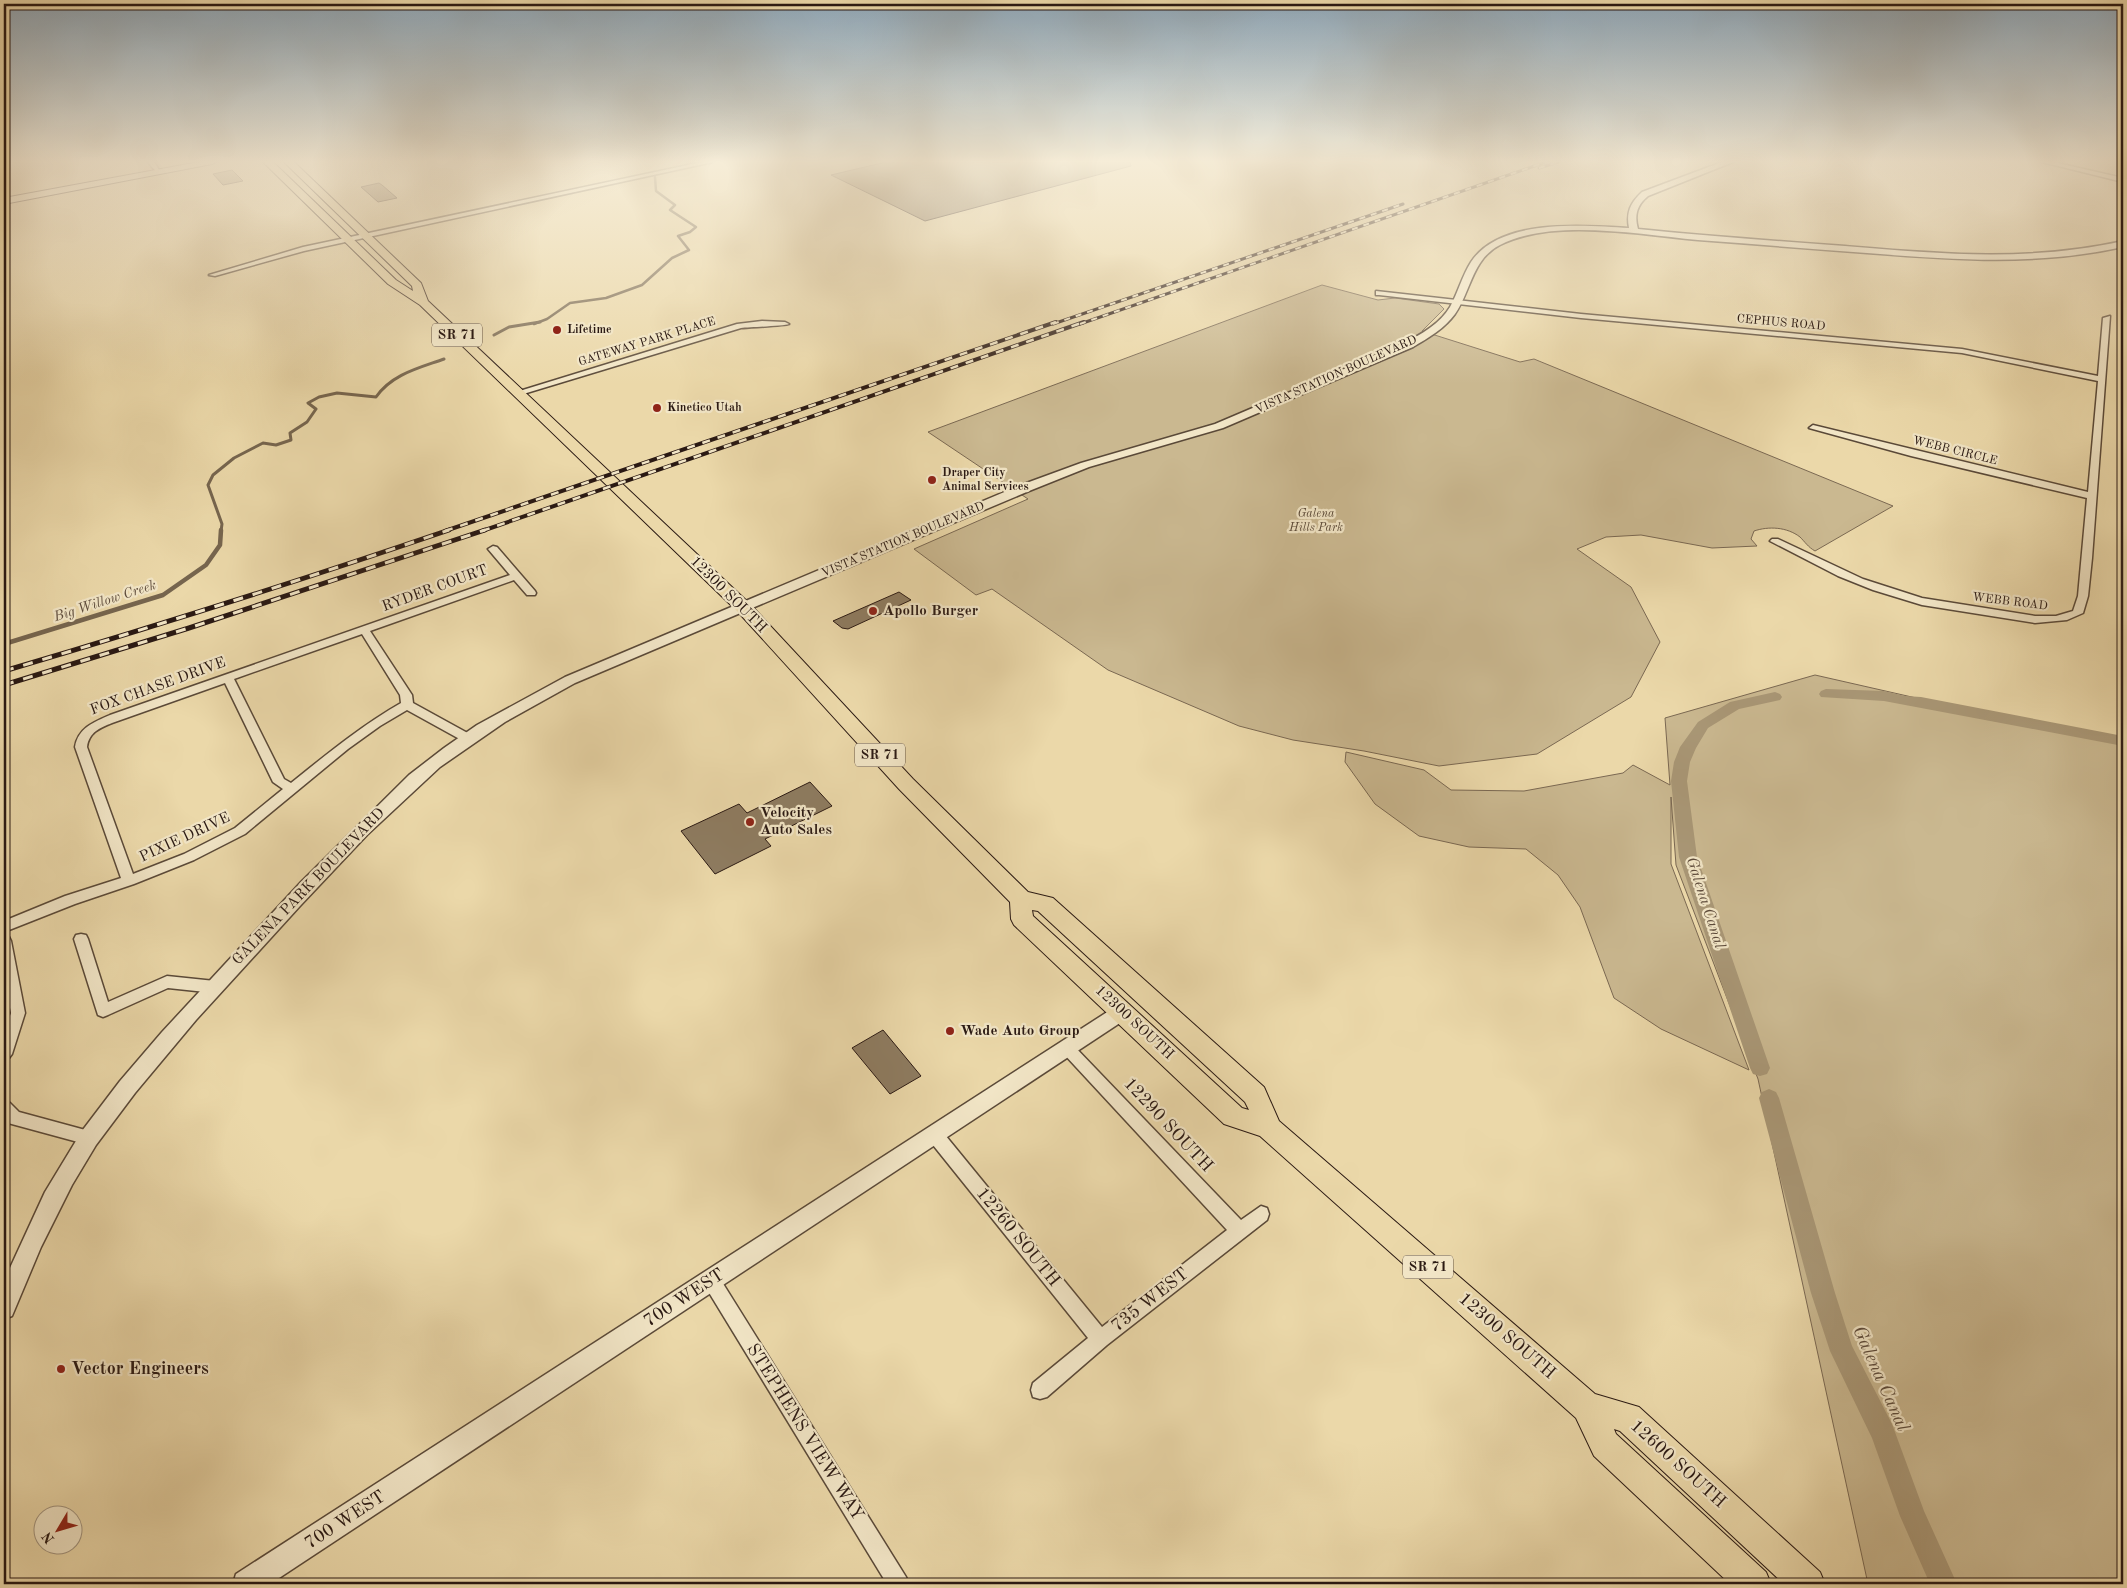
<svg xmlns="http://www.w3.org/2000/svg" width="2127" height="1588" font-family="'Old Standard TT',serif">
	<rect width="100%" height="100%" fill="#ebd8a9"/>
	<filter id="stains"><feTurbulence type="fractalNoise" baseFrequency=".004" numOctaves="4"/><feColorMatrix values="0 0 0 0 .2 0 0 0 0 .09 0 0 0 0 .02 0 0 0 .5 -.17"/></filter>
	<radialGradient id="worn" r=".72"><stop offset=".6" stop-color="#630" stop-opacity="0"/><stop offset="1" stop-color="#630" stop-opacity=".3"/></radialGradient>
	<g fill="#cab890" stroke="#7a6852">
		<path d="M1322 285 1378 300 1395 298 1439 304 1444 309 1422 331 1520 362 1534 359 1893 506 1815 551C1808 547 1805 542 1800 537 1787 527 1769 526 1754 531L1751 539 1757 546 1712 548 1641 535 1606 537 1577 549 1631 587 1660 642 1631 697 1537 754 1439 766 1364 751 1293 740 1239 726 1108 670 992 589 976 595 914 549 1028 499 928 432Z"/>
		<polygon points="1815,675 2123,745 2123,1584 1868,1584 1758,1079 1676,865 1671,797 1671,864 1749,1070 1661,1029 1614,998 1580,907 1558,875 1526,849 1469,847 1419,836 1375,804 1345,762 1346,752 1424,770 1451,790 1524,791 1623,773 1633,765 1670,785 1665,718"/>
	</g>
	<g fill="none" stroke-linecap="round" stroke-linejoin="round">
		<polyline stroke="#76654e" stroke-width="2.5" points="534,324 547,319 570,303 606,298 642,285 672,258 689,250 678,236 690,232 696,227 670,210 675,205 656,191 655,177"/>
		<g stroke="#76654e" stroke-width="3">
			<polyline points="494,335 509,327 540,322"/>
			<path d="M221 531 222 524 208 485 213 475 234 458 263 443 276 445 291 440 290 433 307 422 316 409 308 403 319 397 337 393 376 397C392 374 419 368 444 359"/>
		</g>
		<polyline stroke="#76654e" stroke-width="4.5" points="4,644 163,595 206,565 220,545 221,530"/>
		<g fill="#a99776" fill-rule="evenodd">
			<polygon points="1826,689 1884,691 1905,696 1921,697 2123,736 2123,746 1884,701 1821,697 1819,694 1821,691"/>
			<polygon points="1775,692 1780,694 1782,697 1780,700 1739,709 1708,728 1696,748 1690,762 1687,781 1697,857 1770,1068 1767,1074 1760,1076 1753,1074 1750,1068 1679,857 1671,781 1674,762 1680,747 1698,722 1730,702"/>
			<polygon points="1769,1089 1776,1092 1779,1098 1835,1293 1852,1346 1892,1424 1924,1511 1957,1584 1930,1584 1900,1516 1872,1438 1830,1351 1811,1293 1759,1098 1762,1092"/>
		</g>
	</g>
	<g fill="#8e7c61" stroke="#2a1913">
		<polygon points="886,162 1130,162 1131,166 925,221 831,175"/>
		<polygon points="232,170 243,181 223,185 213,174"/>
		<polygon points="379,183 382,185 397,198 378,202 361,187"/>
		<polygon points="899,592 911,600 848,629 842,628 833,621"/>
		<polygon points="810,782 832,806 765,839 771,846 715,874 681,831 739,804 747,813"/>
		<polygon points="883,1030 921,1076 890,1094 852,1048"/>
	</g>
	<g fill="none" stroke-linecap="round" stroke-linejoin="round">
		<g stroke="#5a4938" stroke-width="3">
			<g id="minor">
				<polygon points="148,162 154,162 161,173 157,173"/>
				<polygon points="702,162 713,162 304,251 215,276 209,275 303,247"/>
				<polygon points="2042,162 2053,162 2123,178 2123,182"/>
				<polygon points="1376,291 1581,314 1962,349 2098,376 2103,318 2110,316 2092,558 2088,596 2083,613 2067,620 2035,623 1922,605 1873,590 1838,576 1770,541 1772,539 1778,539 1863,579 1922,598 2035,616 2056,616 2073,611 2078,596 2087,498 1911,456 1809,428 1813,425 2088,492 2098,381 1962,353 1581,318 1379,295 1376,295"/>
				<path d="M762 321 785 322 789 324C785 326 750 327 741 328L520 395 513 393 737 324Z"/>
				<path d="M493 546 497 547 535 591 536 593 535 595H527L514 580 370 631 412 695 413 703 473 736 475 739 473 742H465L407 710 380 726 348 749 245 834 194 860 134 884 75 904 4 932V921L65 896 121 878 75 747C78 728 94 722 110 715L510 575 488 549ZM362 634 400 695 401 703C361 726 327 754 291 783L284 779 234 679ZM225 683 273 782 283 789 235 828 184 854 133 874 87 747C89 732 100 728 112 723Z"/>
				<polygon points="81,934 86,935 88,939 108,1002 167,976 215,981 220,983 222,987 220,991 215,993 168,988 108,1015 103,1017 98,1015 74,939 76,935"/>
				<polygon points="4,936 9,937 11,941 25,1013 12,1054 9,1058 4,1060 4,1033 11,1013 4,977"/>
				<polygon points="1068,1043 1073,1045 1241,1220 1261,1206 1267,1208 1269,1214 1267,1220 1107,1345 1047,1397 1040,1399 1033,1397 1031,1390 1033,1383 1088,1338 929,1140 927,1135 929,1130 935,1128 941,1130 1102,1327 1227,1230 1063,1053 1060,1049 1063,1045"/>
				<polygon points="4,1101 10,1103 19,1112 89,1131 95,1133 97,1138 95,1143 89,1145 8,1123 4,1118"/>
				<polygon points="711,1272 717,1274 906,1577 909,1584 887,1584 705,1286 702,1280 705,1274"/>
			</g>
		</g>
		<g stroke="#5a4938" stroke-width="3">
			<g id="tertiary">
				<path d="M1722 162H1733L1648 196C1637 205 1634 215 1638 229 1707 236 1776 241 1845 246 1940 254 2029 262 2123 241V247C2036 266 1955 260 1867 253 1810 249 1754 244 1698 240 1640 235 1553 218 1500 245 1472 259 1471 291 1455 314 1444 329 1428 338 1413 347L1223 428 1089 467 1029 491 575 683 505 722 440 767 367 835 300 906 196 1020 135 1093 96 1145 72 1185 41 1247 12 1316 4 1319V1281L45 1192 82 1131 120 1081 162 1032 301 882 409 775 444 748 477 725 565 677 1021 485 1081 463 1215 424 1405 343C1421 334 1440 324 1450 307 1458 293 1462 276 1471 262 1500 218 1583 225 1629 228 1626 213 1630 203 1642 192Z"/>
				<polygon points="1122,1004 1129,1007 1132,1012 1129,1017 270,1584 233,1584 236,1574 1115,1007"/>
			</g>
		</g>
		<g stroke="#2a1913" stroke-width="2">
			<polygon id="secondary" points="199,162 216,162 212,164 4,204 4,198"/>
		</g>
		<g stroke="#2a1913" stroke-width="2">
			<path id="primary" d="M263 162H273L396 280 413 291 412 286 284 162H294L421 283 428 301 750 604 913 779 1028 892 1053 898 1264 1087 1279 1121 1595 1394 1639 1407 1820 1572 1825 1584H1784L1620 1431 1614 1429 1616 1434 1766 1572 1771 1584H1730L1594 1456 1576 1418 1260 1136 1224 1124 1014 925 1011 919 1010 902 899 789 738 612 420 305 388 284ZM1032 910 1038 911 1245 1102 1249 1110 1242 1108 1033 916Z"/>
		</g>
		<use href="#minor" fill="#f2e6c7" fill-rule="evenodd"/>
		<use href="#tertiary" fill="#f2e6c7" fill-rule="evenodd"/>
		<use href="#secondary" fill="#f2e6c7" fill-rule="evenodd"/>
		<use href="#primary" fill="#ebd8a9" fill-rule="evenodd"/>
		<g stroke="#2a1913" stroke-width="3">
			<g id="rail-far2">
				<polyline points="1539,168 1558,162"/>
				<polyline points="1053,324 1403,204"/>
				<polyline points="1080,324 1546,162"/>
			</g>
		</g>
		<g stroke="#2a1913" stroke-width="4">
			<g id="rail-far1">
				<polyline points="445,531 1056,322"/>
				<polyline points="482,531 1084,322"/>
			</g>
		</g>
		<g stroke="#2a1913" stroke-width="5">
			<g id="rail">
				<path d="M4 671C153 627 302 580 449 530"/>
				<polyline points="4,685 189,628 485,530"/>
			</g>
		</g>
		<use href="#rail-far2" stroke="#f2e6c7" stroke-width="2" stroke-dasharray="6" stroke-linecap="butt"/>
		<use href="#rail-far1" stroke="#f2e6c7" stroke-width="2.5" stroke-dasharray="8" stroke-linecap="butt"/>
		<use href="#rail" stroke="#f2e6c7" stroke-width="3" stroke-dasharray="10" stroke-linecap="butt"/>
	</g>
	<linearGradient id="sky" x2="0" y2="1"><stop stop-color="#8fa8ba"/><stop offset="0.42" stop-color="#f6edd8"/><stop offset="1" stop-color="#f6edd8" stop-opacity="0"/></linearGradient>
	<rect width="2127" height="384" fill="url(#sky)"/>
	<g fill="#8f2418" stroke="#f2e6c7" stroke-width="2">
		<circle cx="557" cy="330" r="5"/>
		<circle cx="657" cy="408" r="5"/>
		<circle cx="932" cy="480" r="5"/>
		<circle cx="873" cy="611" r="5"/>
		<circle cx="750" cy="822" r="5"/>
		<circle cx="950" cy="1031" r="5"/>
		<circle cx="61" cy="1369" r="5"/>
	</g>
	<g text-anchor="middle" dominant-baseline="central" stroke-width="4.5" stroke-linejoin="round" paint-order="stroke">
		<g font-size="12" fill="#2a1913" stroke="#f2e6c7">
			<text transform="translate(1781 323) rotate(5)">CEPHUS ROAD</text>
			<text transform="translate(647 342) rotate(-17)">GATEWAY PARK PLACE</text>
			<text transform="translate(1336 375) rotate(-24)">VISTA STATION BOULEVARD</text>
			<text transform="translate(1955 451) rotate(14)">WEBB CIRCLE</text>
			<text transform="translate(903 540) rotate(-23)">VISTA STATION BOULEVARD</text>
			<text transform="translate(2010 602) rotate(7)">WEBB ROAD</text>
		</g>
		<g font-size="12" font-weight="bold" fill="#2a1913" stroke="#f2e6c7" text-anchor="start">
			<text x="567" y="330">Lifetime</text>
			<text x="667" y="408">Kinetico Utah</text>
			<text x="942" y="473">Draper City<tspan x="942" dy="14">Animal Services</tspan></text>
		</g>
		<g font-size="12" font-style="italic" fill="#5a4938" stroke="#f2e6c7">
			<text x="1316" y="514">Galena<tspan x="1316" dy="14">Hills Park</tspan></text>
		</g>
		<g fill="#f2e6c7" stroke="#665649" stroke-width="1">
			<rect x="432" y="323.5" width="50" height="23" rx="4"/>
			<rect x="855" y="743.5" width="50" height="23" rx="4"/>
			<rect x="1403" y="1255.5" width="50" height="23" rx="4"/>
		</g>
		<g font-size="14" font-weight="bold" fill="#2a1913">
			<text x="457" y="335">SR 71</text>
			<text x="880" y="755">SR 71</text>
			<text x="1428" y="1267">SR 71</text>
		</g>
		<g font-size="14" font-style="italic" fill="#5d4b3b" stroke="#f2e6c7">
			<text transform="translate(105 601) rotate(-18)">Big Willow Creek</text>
		</g>
		<g font-size="15" fill="#2a1913" stroke="#f2e6c7">
			<text transform="translate(435 589) rotate(-20)">RYDER COURT</text>
			<text transform="translate(728 595) rotate(45)">12300 SOUTH</text>
			<text transform="translate(158 687) rotate(-20)">FOX CHASE DRIVE</text>
			<text transform="translate(185 838) rotate(-25)">PIXIE DRIVE</text>
			<text transform="translate(309 887) rotate(-46)">GALENA PARK BOULEVARD</text>
			<text transform="translate(1134 1023) rotate(43)">12300 SOUTH</text>
		</g>
		<g font-size="15" font-weight="bold" fill="#2a1913" stroke="#f2e6c7" text-anchor="start">
			<text x="883" y="611">Apollo Burger</text>
			<text x="760" y="813">Velocity<tspan x="760" dy="17">Auto Sales</tspan></text>
			<text x="960" y="1031">Wade Auto Group</text>
		</g>
		<g font-size="16" font-style="italic" fill="#5d4b3b" stroke="#f2e6c7">
			<text transform="translate(1705 903) rotate(72)">Galena Canal</text>
		</g>
		<g font-size="18" fill="#2a1913" stroke="#f2e6c7">
			<text transform="translate(1168 1125) rotate(47)">12290 SOUTH</text>
			<text transform="translate(1018 1237) rotate(51)">12260 SOUTH</text>
			<text transform="translate(684 1298) rotate(-33)">700 WEST</text>
			<text transform="translate(1150 1300) rotate(-38)">735 WEST</text>
			<text transform="translate(1507 1336) rotate(41)">12300 SOUTH</text>
			<text transform="translate(805 1432) rotate(58)">STEPHENS VIEW WAY</text>
			<text transform="translate(1678 1464) rotate(42)">12600 SOUTH</text>
			<text transform="translate(345 1520) rotate(-33)">700 WEST</text>
		</g>
		<g font-size="18" font-weight="bold" fill="#2a1913" stroke="#f2e6c7" text-anchor="start">
			<text x="71" y="1369">Vector Engineers</text>
		</g>
		<g font-size="19" font-style="italic" fill="#5d4b3b" stroke="#f2e6c7">
			<text transform="translate(1880 1379) rotate(66)">Galena Canal</text>
		</g>
	</g>
	<rect width="2127" height="1588" fill="none" stroke="#ebd8a9" stroke-width="20"/>
	<rect x="5" y="5" width="2117" height="1578" fill="none" stroke="#2a1913" stroke-width="2.5"/>
	<rect x="10" y="10" width="2107" height="1568" fill="none" stroke="#2a1913"/>
	<g transform="translate(58 1530) rotate(232)"><circle r="24" fill="#f2e6c7" stroke="#a2947f"/>
	<path d="M0-4L9 19L0 12L-9 19Z" fill="#8f2418"/>
	<text y="-8" font-size="14" font-weight="bold" text-anchor="middle" fill="#2a1913">N</text>
	</g>
	<rect width="100%" height="100%" filter="url(#stains)"/>
	<rect width="100%" height="100%" fill="url(#worn)"/>
</svg>
